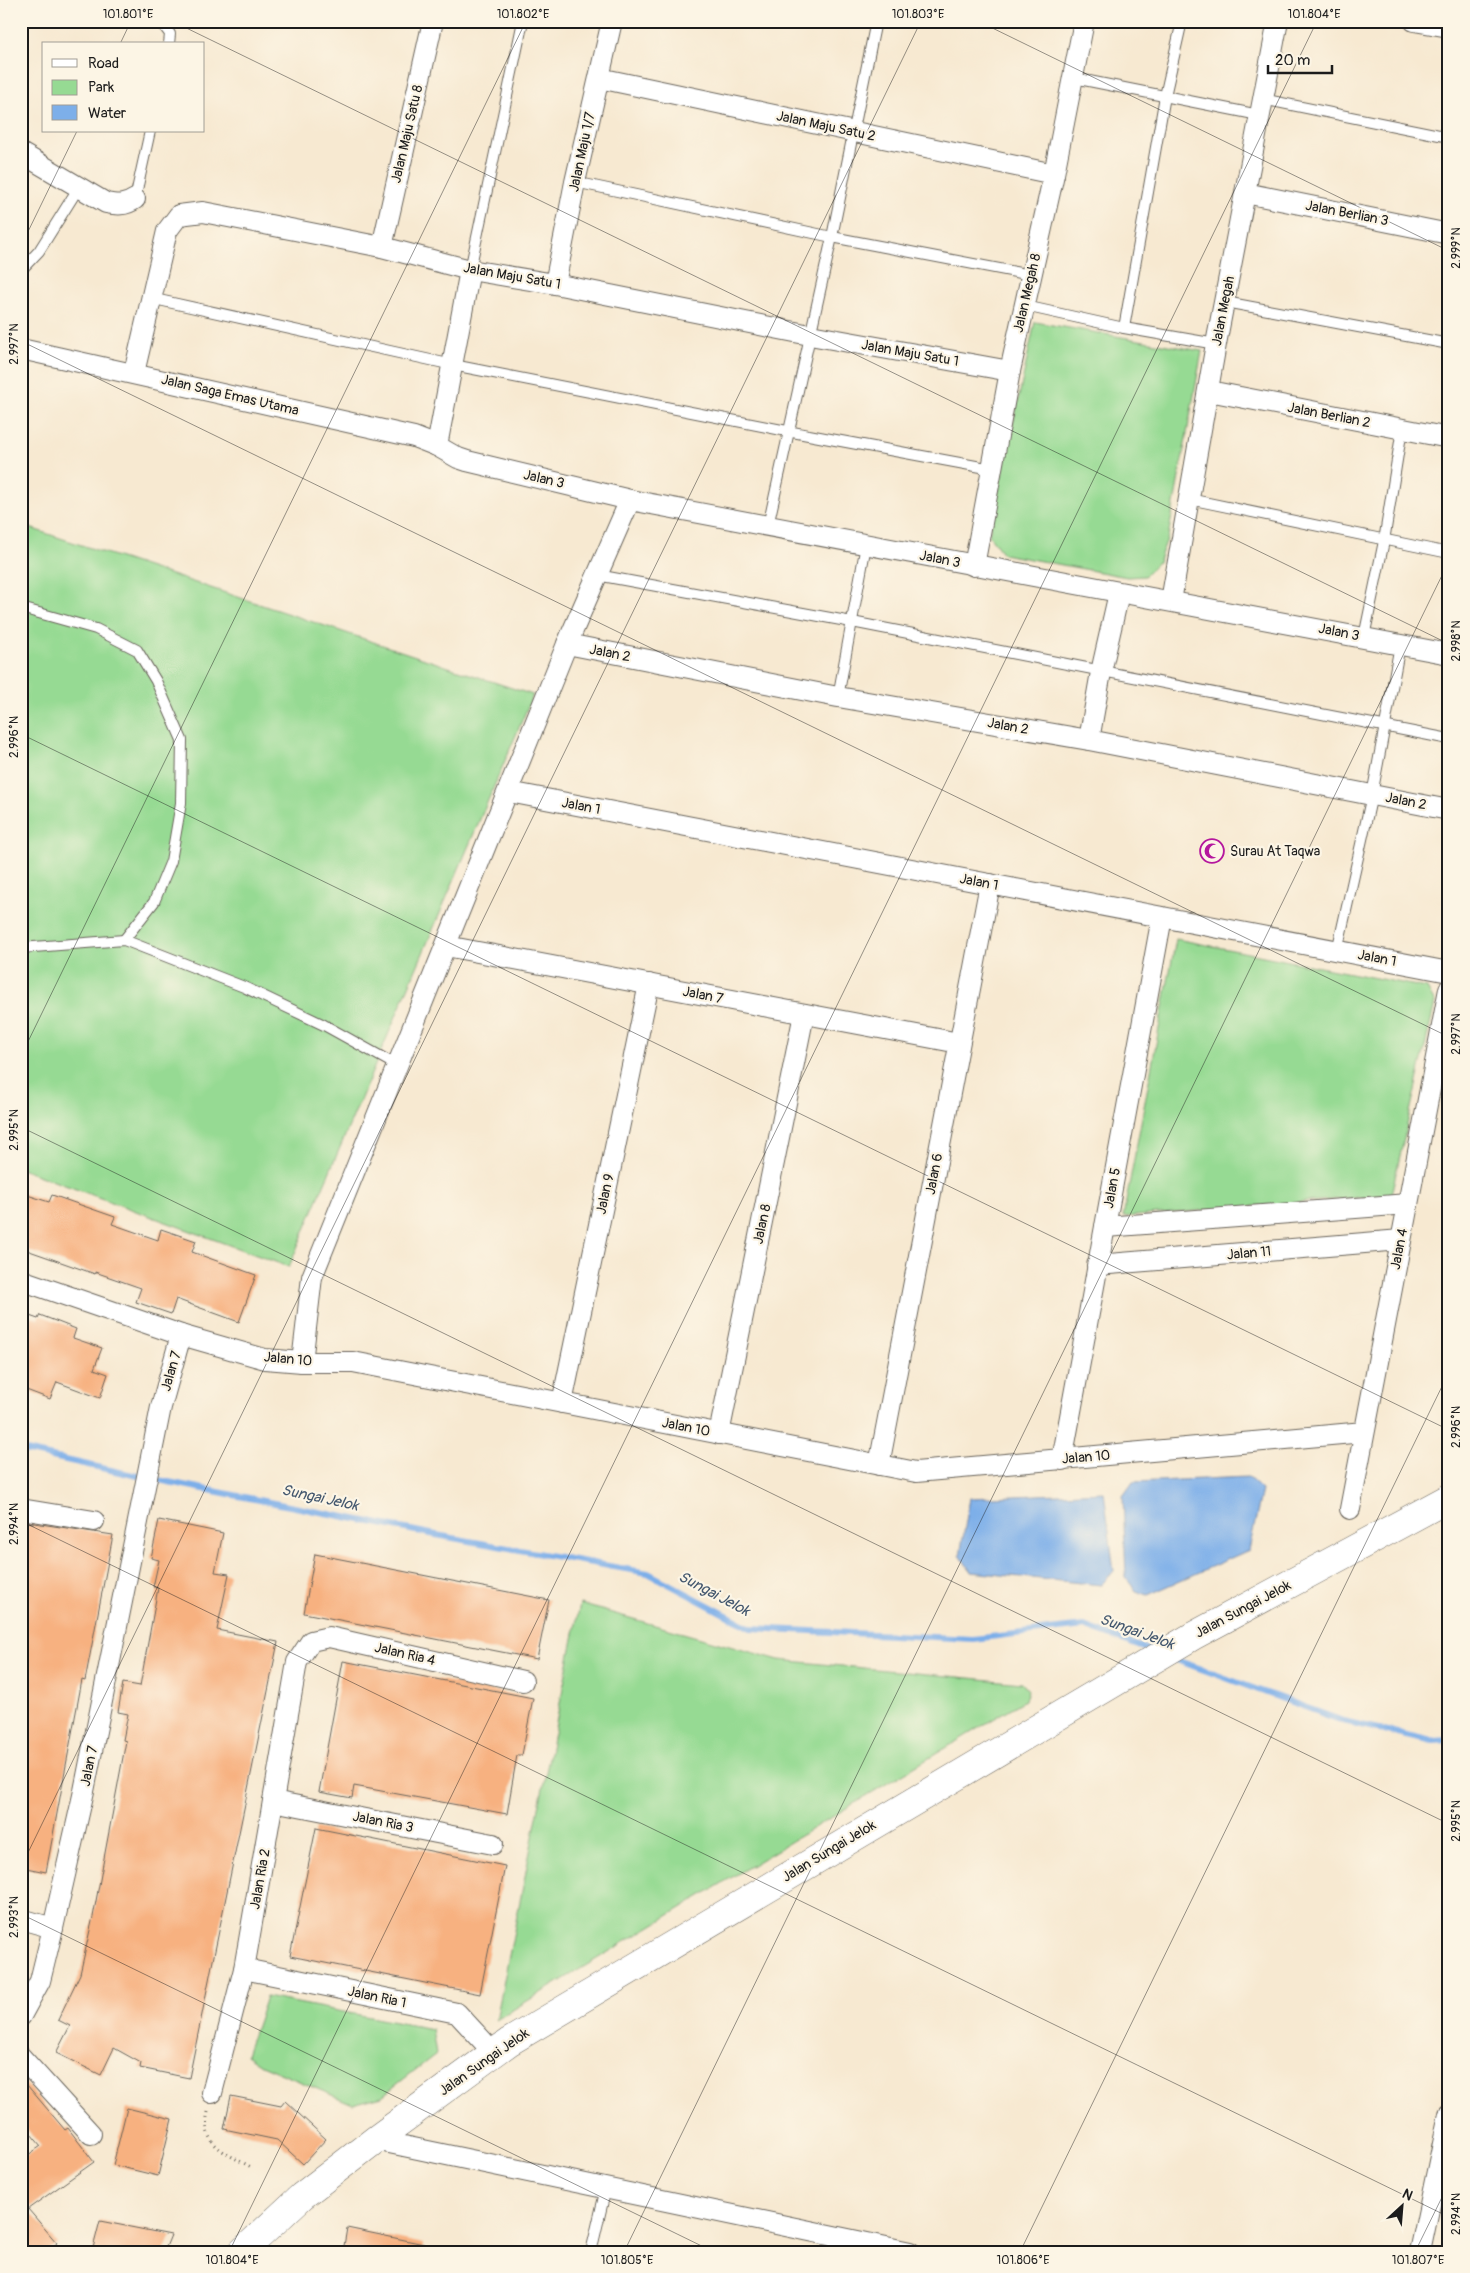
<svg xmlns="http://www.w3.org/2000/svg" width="1470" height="2273" font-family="Pangolin,sans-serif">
	<rect width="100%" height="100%" fill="#fcf5e5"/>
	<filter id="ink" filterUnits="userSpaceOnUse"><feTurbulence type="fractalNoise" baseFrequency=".02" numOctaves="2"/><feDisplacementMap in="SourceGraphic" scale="10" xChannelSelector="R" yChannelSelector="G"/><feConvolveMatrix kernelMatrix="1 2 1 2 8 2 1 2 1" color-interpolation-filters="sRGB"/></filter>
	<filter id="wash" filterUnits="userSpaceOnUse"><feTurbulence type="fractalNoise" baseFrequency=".0096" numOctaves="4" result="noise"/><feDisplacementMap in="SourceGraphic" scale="20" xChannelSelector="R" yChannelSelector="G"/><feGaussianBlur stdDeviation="1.12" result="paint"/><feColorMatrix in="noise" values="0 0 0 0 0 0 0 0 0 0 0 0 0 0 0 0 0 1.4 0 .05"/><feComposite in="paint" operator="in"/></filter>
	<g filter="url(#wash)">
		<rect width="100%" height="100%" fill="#f7e9d1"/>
		<g fill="#96da93" stroke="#597b58">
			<polygon points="1035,322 1202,351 1168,537 1158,562 1145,576 1127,577 1003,554 989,535"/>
			<polygon points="21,525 533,695 289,1267 21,1169"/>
			<polygon points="1176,939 1427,988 1435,1003 1391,1195 1123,1217"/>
			<polygon points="580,1604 779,1660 1022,1683 1028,1690 1025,1700 496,2020"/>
			<polygon points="266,1997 432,2029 436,2054 382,2096 353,2104 261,2065 246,2055"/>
		</g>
		<g fill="#7dafe9" stroke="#4c6682">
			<polygon points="1248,1477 1262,1490 1249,1550 1148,1595 1136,1591 1126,1578 1123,1496 1133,1482"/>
			<polygon points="1104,1492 1114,1571 1101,1585 971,1572 960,1555 970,1498"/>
		</g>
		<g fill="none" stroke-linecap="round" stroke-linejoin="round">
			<g stroke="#7dafe9" stroke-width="6">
				<polyline points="21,1450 133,1475 436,1535 648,1573 751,1628 973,1639 1084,1626 1152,1651"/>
				<polyline points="1171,1658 1343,1721 1433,1741 1449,1740"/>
			</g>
		</g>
		<g id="blocks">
			<g fill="#f7b180">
				<polygon points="21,1193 49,1202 52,1195 115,1217 112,1224 158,1240 161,1229 196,1241 192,1252 256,1275 239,1322 176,1299 171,1314 136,1302 141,1288 95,1272 95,1274 21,1248"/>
				<polygon points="21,1313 38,1319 40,1315 76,1329 73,1338 102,1348 94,1369 108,1374 100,1398 57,1382 50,1399 21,1388"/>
				<polygon points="159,1520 223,1533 215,1572 229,1574 217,1630 278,1642 189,2078 140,2068 141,2063 114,2048 101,2075 56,2053 70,2026 58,2020 80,1974 93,1917 126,1741 123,1740 128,1714 118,1712 123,1683 140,1686 158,1588 153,1587 159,1560 151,1558"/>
				<polygon points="21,1521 113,1535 85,1681 82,1680 46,1872 21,1867"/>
				<polygon points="315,1554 549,1600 537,1659 304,1613"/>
				<polygon points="343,1661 533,1698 522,1755 517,1755 507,1814 354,1786 352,1798 319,1792"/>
				<polygon points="316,1828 505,1866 480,1994 290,1956"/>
				<polygon points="21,2078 65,2130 68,2128 94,2162 28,2209 57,2243 47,2252 21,2252 21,2160 41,2146 21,2122"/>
				<polygon points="231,2096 281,2106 285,2101 326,2139 303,2164 277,2140 224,2129"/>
				<polygon points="127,2108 172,2119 158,2176 113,2165"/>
				<polygon points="100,2221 171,2235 164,2252 92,2252"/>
				<polygon points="347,2228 424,2244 423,2252 343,2252"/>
			</g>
		</g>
	</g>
	<g filter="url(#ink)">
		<use href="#blocks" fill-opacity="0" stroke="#69645b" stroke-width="1"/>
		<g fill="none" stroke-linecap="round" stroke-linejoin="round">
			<g stroke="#69645b" stroke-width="12">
				<g id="lane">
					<polyline points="160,21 170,34 169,44"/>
					<polyline points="1074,78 1259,115"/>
					<polyline points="1262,99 1449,137"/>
					<polyline points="575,182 832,237 1031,275"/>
					<polyline points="135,199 150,131"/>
					<polyline points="21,270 39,251 79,187"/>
					<polyline points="470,270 523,21"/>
					<polyline points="150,298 453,365 787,431 992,469"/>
					<polyline points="1225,302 1449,344"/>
					<polyline points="1025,306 1124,328 1216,344"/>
					<polyline points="1124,328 1165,96 1182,21"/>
					<polyline points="1189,499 1449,553"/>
					<polyline points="768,526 832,237 876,21"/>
					<polyline points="597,575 852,622 1449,739"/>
					<polyline points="21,608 96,629 137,650 156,681 182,740 181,803 171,861 154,902 124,940"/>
					<polyline points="1364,637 1384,541 1402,429"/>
					<polyline points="838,697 866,545"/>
					<polyline points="21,948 124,940 244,987 324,1025 396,1065"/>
					<polyline points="1337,951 1372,795 1400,645"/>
					<polyline points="591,2252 606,2188"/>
				</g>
			</g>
			<g stroke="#69645b" stroke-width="22">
				<g id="street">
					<polyline points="1414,21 1449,27"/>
					<polyline points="599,78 1054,174"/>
					<path d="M21 153 106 203C117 205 125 206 135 199"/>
					<polyline points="1245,193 1449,234"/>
					<polyline points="382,247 433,21"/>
					<polyline points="555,284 575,182 612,21"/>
					<polyline points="21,349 414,437 437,446 458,458 467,461 630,500 1449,654"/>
					<polyline points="134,373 167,231 179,215 203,212 382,247 470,270 555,284 810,335 1010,371"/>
					<polyline points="1209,391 1449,438"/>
					<polyline points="437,446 470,270"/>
					<polyline points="974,566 1010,371 1054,174 1084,21"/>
					<polyline points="1171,601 1216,344 1278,21"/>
					<polyline points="567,644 838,697 1089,740 1449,810"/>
					<polyline points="1089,740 1101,672 1119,593"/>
					<polyline points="509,792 1449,972"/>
					<polyline points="446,946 959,1043"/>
					<polyline points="1105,1227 1408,1204"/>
					<polyline points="1097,1265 1401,1240"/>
					<polyline points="21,1280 181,1335 265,1359 302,1362 353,1362 916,1472 1364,1432"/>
					<polyline points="302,1362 312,1277 567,644 630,500"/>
					<polyline points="562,1403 649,984"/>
					<polyline points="719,1434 804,1014"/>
					<polyline points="1062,1460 1162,917"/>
					<polyline points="879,1465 990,884"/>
					<polyline points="21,1509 94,1521"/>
					<polyline points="1350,1509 1449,989"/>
					<polyline points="273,1801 493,1844"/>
					<polyline points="21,1919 53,1928"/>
					<polyline points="244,1969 457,2013 494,2053"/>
					<polyline points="21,2016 40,1981 53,1928 84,1791 161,1407 181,1335"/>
					<polyline points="21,2057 91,2134"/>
					<polyline points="212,2093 244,1969 297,1662 311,1641 329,1637 523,1681"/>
					<polyline points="375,2140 910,2252"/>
					<polyline points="1420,2252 1449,2114"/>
				</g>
			</g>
			<g stroke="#69645b" stroke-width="29">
				<polyline id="secondary" points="242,2252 302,2196 375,2140 509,2042 1193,1636 1449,1498"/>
			</g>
			<path stroke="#69645b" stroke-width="3" stroke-dasharray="1 4" stroke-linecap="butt" d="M208 2112C200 2145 226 2153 251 2167"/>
			<use href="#lane" stroke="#fff" stroke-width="10"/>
			<use href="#street" stroke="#fff" stroke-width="20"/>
			<use href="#secondary" stroke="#fff" stroke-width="28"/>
		</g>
	</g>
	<path fill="none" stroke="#1c1c1c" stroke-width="1" stroke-opacity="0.45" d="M172 21 1449 644M978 21 1449 251M120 44 131 21M21 246 77 131M21 341 1449 1037M21 734 1449 1430M21 1056 526 21M21 1127 1449 1824M21 1521 1449 2217M21 1867 921 21M21 1914 714 2252M229 2252 1317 21M624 2252 1449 561M1020 2252 1449 1372M1415 2252 1449 2183"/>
	<defs>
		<g id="mosque-ring" transform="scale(1.25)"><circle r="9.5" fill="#fcf5e5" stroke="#b5179e" stroke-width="1.5"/><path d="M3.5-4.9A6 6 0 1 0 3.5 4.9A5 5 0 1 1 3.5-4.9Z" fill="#b5179e"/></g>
	</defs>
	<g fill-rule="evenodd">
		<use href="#mosque-ring" x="1212" y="851"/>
	</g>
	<g text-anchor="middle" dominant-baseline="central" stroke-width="4.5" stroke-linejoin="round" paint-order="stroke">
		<g font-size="14" fill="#1c1c1c" stroke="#fcf5e5">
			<text transform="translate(826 126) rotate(12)">Jalan Maju Satu 2</text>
			<text transform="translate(407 134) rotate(-77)">Jalan Maju Satu 8</text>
			<text transform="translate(582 152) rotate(-78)">Jalan Maju 1/7</text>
			<text transform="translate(1347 213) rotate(11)">Jalan Berlian 3</text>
			<text transform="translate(512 276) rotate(10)">Jalan Maju Satu 1</text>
			<text transform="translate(1027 293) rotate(-77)">Jalan Megah 8</text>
			<text transform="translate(1223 311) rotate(-79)">Jalan Megah</text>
			<text transform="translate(910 353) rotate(10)">Jalan Maju Satu 1</text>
			<text transform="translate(230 395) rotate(13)">Jalan Saga Emas Utama</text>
			<text transform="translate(1329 415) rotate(11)">Jalan Berlian 2</text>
			<text transform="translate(544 479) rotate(13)">Jalan 3</text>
			<text transform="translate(940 559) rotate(11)">Jalan 3</text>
			<text transform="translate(1339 632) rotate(11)">Jalan 3</text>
			<text transform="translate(610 653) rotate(11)">Jalan 2</text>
			<text transform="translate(1008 726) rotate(10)">Jalan 2</text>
			<text transform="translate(1406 801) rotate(11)">Jalan 2</text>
			<text transform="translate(581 806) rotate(11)">Jalan 1</text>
			<text transform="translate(979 882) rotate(11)">Jalan 1</text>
			<text transform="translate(1377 958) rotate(11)">Jalan 1</text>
			<text transform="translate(703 995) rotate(11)">Jalan 7</text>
			<text transform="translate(934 1174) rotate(-79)">Jalan 6</text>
			<text transform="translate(1112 1188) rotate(-80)">Jalan 5</text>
			<text transform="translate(605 1194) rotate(-78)">Jalan 9</text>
			<text transform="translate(762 1224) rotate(-78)">Jalan 8</text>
			<text transform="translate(1399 1249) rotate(-79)">Jalan 4</text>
			<text transform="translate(1249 1253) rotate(-5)">Jalan 11</text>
			<text transform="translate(288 1359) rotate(5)">Jalan 10</text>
			<text transform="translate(171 1371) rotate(-74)">Jalan 7</text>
			<text transform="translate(686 1427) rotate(11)">Jalan 10</text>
			<text transform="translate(1086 1457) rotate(-5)">Jalan 10</text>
			<text transform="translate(1243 1609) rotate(-28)">Jalan Sungai Jelok</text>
			<text transform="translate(405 1654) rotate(13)">Jalan Ria 4</text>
			<text transform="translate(89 1766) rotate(-79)">Jalan 7</text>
			<text transform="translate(383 1822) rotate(11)">Jalan Ria 3</text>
			<text transform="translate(829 1851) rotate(-31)">Jalan Sungai Jelok</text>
			<text transform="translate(260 1879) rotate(-80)">Jalan Ria 2</text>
			<text transform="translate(377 1997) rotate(12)">Jalan Ria 1</text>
			<text transform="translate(484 2062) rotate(-35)">Jalan Sungai Jelok</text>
		</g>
		<g font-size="14" fill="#1c1c1c" stroke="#fcf5e5" text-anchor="start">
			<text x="1230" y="851">Surau At Taqwa</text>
		</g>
		<g font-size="15" font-style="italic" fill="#43576e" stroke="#fcf5e5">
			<text transform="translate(320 1498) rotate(12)">Sungai Jelok</text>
			<text transform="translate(714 1594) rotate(28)">Sungai Jelok</text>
			<text transform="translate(1137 1632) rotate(20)">Sungai Jelok</text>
		</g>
	</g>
	<rect width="1470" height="2273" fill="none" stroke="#fcf5e5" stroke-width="55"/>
	<rect x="42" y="42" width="162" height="90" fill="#fcf5e5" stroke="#a29e95"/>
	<rect x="52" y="59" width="25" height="8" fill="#ffffff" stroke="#a29e95"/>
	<text x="88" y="68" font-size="15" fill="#1c1c1c">Road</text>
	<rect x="52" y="80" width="25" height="15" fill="#96da93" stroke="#a29e95"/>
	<text x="88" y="92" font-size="15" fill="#1c1c1c">Park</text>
	<rect x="52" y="105" width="25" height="15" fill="#7dafe9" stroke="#a29e95"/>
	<text x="88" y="118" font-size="15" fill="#1c1c1c">Water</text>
	<g transform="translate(1402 2206) rotate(26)" stroke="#fcf5e5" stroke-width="4" paint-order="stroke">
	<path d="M0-4L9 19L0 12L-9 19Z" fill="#1c1c1c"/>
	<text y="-8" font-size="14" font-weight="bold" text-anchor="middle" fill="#1c1c1c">N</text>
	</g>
	<path d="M1268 65v8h64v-8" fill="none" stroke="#1c1c1c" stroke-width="2.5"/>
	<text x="1275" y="65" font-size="15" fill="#1c1c1c" stroke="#fcf5e5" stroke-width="4" paint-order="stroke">20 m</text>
	<rect x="28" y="28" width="1414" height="2218" fill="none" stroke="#1c1c1c" stroke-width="2"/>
	<g font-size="12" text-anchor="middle" fill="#1c1c1c">
		<text x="128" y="18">101.801°E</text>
		<text x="523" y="18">101.802°E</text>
		<text x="918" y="18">101.803°E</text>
		<text x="1314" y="18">101.804°E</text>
		<text transform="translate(1456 248) rotate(-90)" y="4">2.999°N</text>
		<text transform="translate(14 344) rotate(-90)" y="4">2.997°N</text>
		<text transform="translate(1456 641) rotate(-90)" y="4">2.998°N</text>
		<text transform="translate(14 737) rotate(-90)" y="4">2.996°N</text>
		<text transform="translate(1456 1034) rotate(-90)" y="4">2.997°N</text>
		<text transform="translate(14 1130) rotate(-90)" y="4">2.995°N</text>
		<text transform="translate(1456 1427) rotate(-90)" y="4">2.996°N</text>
		<text transform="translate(14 1524) rotate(-90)" y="4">2.994°N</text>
		<text transform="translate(1456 1821) rotate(-90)" y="4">2.995°N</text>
		<text transform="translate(14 1917) rotate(-90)" y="4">2.993°N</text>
		<text transform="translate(1456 2214) rotate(-90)" y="4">2.994°N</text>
		<text x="232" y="2264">101.804°E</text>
		<text x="627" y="2264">101.805°E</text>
		<text x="1023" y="2264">101.806°E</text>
		<text x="1418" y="2264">101.807°E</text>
	</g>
</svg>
